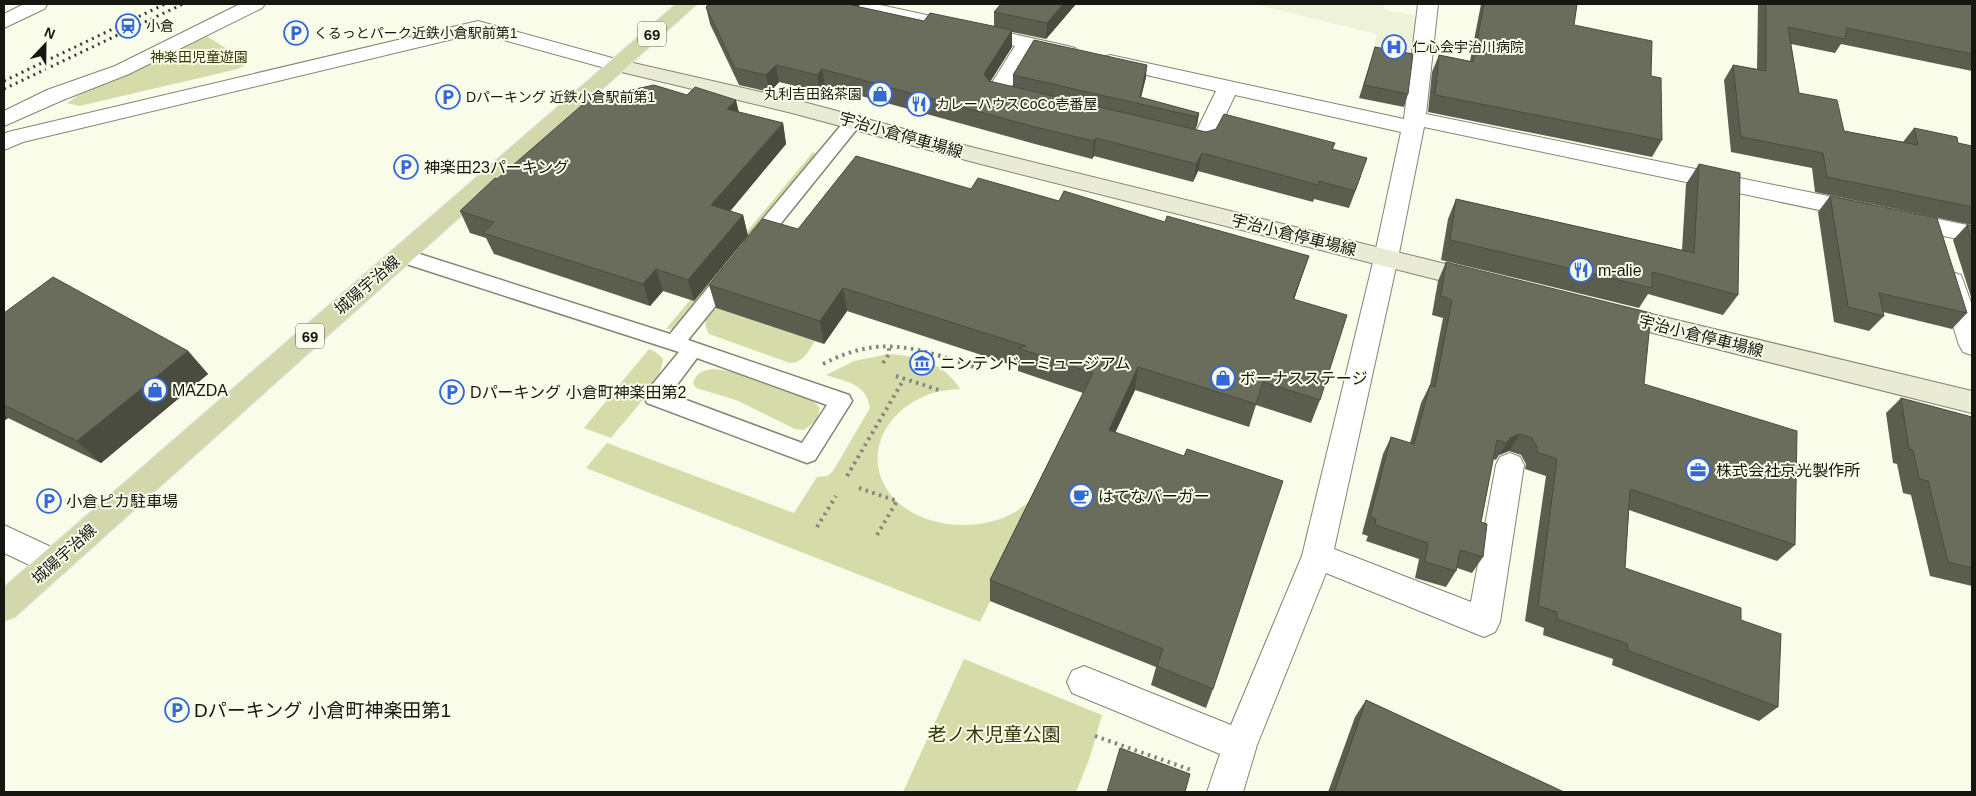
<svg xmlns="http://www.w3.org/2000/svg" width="1976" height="796" font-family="Helvetica,'Noto Sans JP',sans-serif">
	<rect width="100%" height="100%" fill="#f9fce9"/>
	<polygon fill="#eef2d8" points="1254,4 1385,4 1383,9 1416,16 1412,67 1371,59 1377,34"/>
	<g fill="#d6dca9">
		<polygon points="200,32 243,59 246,64 238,69 79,106 67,103 108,76"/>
		<polygon points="813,152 818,154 677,329 666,329"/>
		<path d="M712 307 815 341C808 352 803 363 790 363L709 334C703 323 705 317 712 307Z"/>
		<path d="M649 349 657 353 663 359C661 385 627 417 611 438L584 428Z"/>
		<path d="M889 354C918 356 944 363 960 389 948 390 934 391 923 397 888 412 865 450 885 486 908 528 977 535 1015 512 1029 503 1038 493 1048 481L980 622 586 468 607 443 794 513 817 477 827 476 833 471 870 408C866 383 847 382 826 375L854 361Z"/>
		<path d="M713 369C748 372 781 388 814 402L820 408 817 420 804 430 795 429 736 400 696 388 693 383C697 372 702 371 713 369Z"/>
		<polygon points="964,659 1102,715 1090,757 1076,792 903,792"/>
	</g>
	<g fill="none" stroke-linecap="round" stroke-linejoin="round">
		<g stroke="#838575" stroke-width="3">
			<g id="service">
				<polygon points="854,116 860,117 862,121 860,125 761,248 754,249 747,248 745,243 747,238 848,117"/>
				<path d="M401 248 670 334 724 268 731 266 738 268 741 273 738 278 688 340 849 395 852 401 815 460 807 463 647 403 644 397 647 391 679 352 394 260 391 255 394 250ZM697 358 827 405 802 443 670 394Z"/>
			</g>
		</g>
		<g stroke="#838575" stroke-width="2">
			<g id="minor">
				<polygon points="24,4 47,5 44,9 4,28 4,14"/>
				<polygon points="240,4 265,4 262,8 129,74 63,100 4,126 4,111 47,90 115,66"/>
				<polygon points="840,4 876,4 1068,46 1075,48 1078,52 1075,56 1068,58 1033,50 1010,89 1033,94 1036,99 1033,104 1025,105 989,97 986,92 1015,46 850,10 843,8"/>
				<path d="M1418 4H1438L1426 114 1862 203 1870 205 1874 211 1870 217 1862 219 1424 127 1398 258 1334 549 1471 602 1496 465 1500 457 1510 453 1520 457 1524 465 1500 622 1495 632 1484 637 1326 573 1257 745 1243 792H1207L1220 754 1072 693 1067 682 1072 671 1084 666 1231 725 1302 556 1374 258 1401 132 1235 95 1211 146C1197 149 1182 143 1168 140L1165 135 1168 130 1176 128 1196 132 1216 91 1103 65 1100 61 1103 57 1110 55 1404 119Z"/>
				<polygon points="1904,212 1972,226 1972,242 1896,226 1892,220 1896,214"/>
				<polygon points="1952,272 1961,275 1972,305 1972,355 1963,352 1959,345 1939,281 1943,275"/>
				<polygon points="4,525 64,553 68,563 64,573 53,576 4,553"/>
			</g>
		</g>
		<g stroke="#838575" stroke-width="2">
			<polygon id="tertiary" points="478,21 623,61 626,65 623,69 616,71 478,33 23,142 4,150 4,134 8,132"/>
		</g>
		<g stroke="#838575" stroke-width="2">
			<g id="secondary">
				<polygon points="616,59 796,100 975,148 1478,272 1487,275 1491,281 1487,287 1478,290 973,162 792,113 609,69 606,65 609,61"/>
				<polygon points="1614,305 1972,391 1972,413 1605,321 1601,314 1605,307"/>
			</g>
		</g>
		<g stroke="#e3e3e2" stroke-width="2">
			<polygon id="primary" points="676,4 697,4 15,617 4,621 4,587"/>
		</g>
		<g stroke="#848579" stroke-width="4" stroke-dasharray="2.5 4.5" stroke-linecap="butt">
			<polyline points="883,363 889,354 889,345"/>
			<path d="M823 364C884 332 922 350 983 370"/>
			<polyline points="896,376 942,391"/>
			<polyline points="847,476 904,379"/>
			<polyline points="859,488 897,501 877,535"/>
			<polyline points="817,527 836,496"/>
			<polyline points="1095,736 1194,771"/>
		</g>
		<use href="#service" fill="#fff" fill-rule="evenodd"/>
		<use href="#minor" fill="#fff" fill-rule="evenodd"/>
		<use href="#tertiary" fill="#fff" fill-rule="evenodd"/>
		<use href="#secondary" fill="#e9ebd5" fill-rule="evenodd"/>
		<use href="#primary" fill="#d3d7ac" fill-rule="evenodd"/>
		<g stroke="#3d3d35" stroke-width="3" stroke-dasharray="2 4.5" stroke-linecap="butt">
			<polyline points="4,81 165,4"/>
			<polyline points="4,89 183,4"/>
		</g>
	</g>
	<g fill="#5b5d4f">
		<polygon points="709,4 859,4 859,7 924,21 994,26 994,12 1001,4 1076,4 1046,39 1012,32 1012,47 990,82 1013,87 1013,75 1146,77 1141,98 1199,113 1197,125 1195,130 1206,132 1335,143 1333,149 1361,176 1349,208 1314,199 1313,202 1198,171 1193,182 1094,156 1092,159 1035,144 825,86 820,92 779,82 770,92 739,85 710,24 706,7"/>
		<polygon points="1481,4 1577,4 1574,25 1651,76 1662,140 1652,157 1428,112 1432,72 1439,55 1470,61"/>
		<polygon points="1758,4 1972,4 1972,71 1841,44 1835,53 1791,44 1799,93 1844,131 1903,142 1914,128 1958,143 1972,146 1972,225 1815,192 1812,168 1731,152 1724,80 1733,65 1757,69"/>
		<polygon points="1375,47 1408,94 1404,107 1359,98"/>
		<polygon points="739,112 783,123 786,144 730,211 743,215 748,236 694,301 663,291 650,306 494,254 486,238 470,233 460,211 497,179"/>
		<polygon points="1699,164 1738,295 1723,315 1648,294 1639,308 1441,260 1448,219 1456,199 1682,250 1686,184"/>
		<polygon points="971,189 1059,201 1165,222 1309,256 1294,299 1320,400 1311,423 1256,405 1249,427 1135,390 1115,432 1213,689 1206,708 1151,685 1156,667 990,601 990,580 1083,393 1018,371 1018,367 847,311 824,344 716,308 709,285 798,229"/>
		<polygon points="1830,196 1967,313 1952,329 1883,312 1884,316 1869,331 1834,322 1818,212"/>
		<polygon points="1967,225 1972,226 1972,300 1953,240"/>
		<polygon points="1446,262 1644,384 1795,545 1777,561 1629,510 1625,568 1741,620 1778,707 1759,721 1612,665 1613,659 1543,635 1544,628 1525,621 1546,476 1525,469 1526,464 1521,455 1509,451 1499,455 1496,460 1493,459 1481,522 1483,557 1472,573 1457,568 1456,571 1446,587 1415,578 1419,559 1366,541 1368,536 1362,534 1383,454 1391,437 1410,443 1421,403 1430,385 1443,318 1432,315 1438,281"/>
		<polygon points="4,313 188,351 208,374 101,463 8,418 4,421"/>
		<polygon points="1901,398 1972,417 1972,586 1930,576 1911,495 1903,493 1897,464 1893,463 1886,413"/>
		<polygon points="1366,700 1564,792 1328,792 1355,717"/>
	</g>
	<g fill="#4a4c40">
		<polygon points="852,4 859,4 860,14 851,5"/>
		<polygon points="1063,4 1076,4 1046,39 1047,23"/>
		<polygon points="1012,30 1012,47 984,91 984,74"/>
		<polygon points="776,65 779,82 770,92 766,75"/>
		<polygon points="1147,65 1146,77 1139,104 1140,97"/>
		<polygon points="822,69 825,86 820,92 817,75"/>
		<polygon points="736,100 741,121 727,109"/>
		<polygon points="1199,113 1197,125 1195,130 1197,117"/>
		<polygon points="783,123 786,144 717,227 711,205"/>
		<polygon points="1096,138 1094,156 1092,159 1094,141"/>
		<polygon points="1202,153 1198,171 1193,182 1196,164"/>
		<polygon points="743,215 748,236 694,301 688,280"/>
		<polygon points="1309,256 1301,279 1286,323 1293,299"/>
		<polygon points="656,269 663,291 650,306 643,284"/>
		<polygon points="843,288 847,311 824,344 820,321"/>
		<polygon points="188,351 208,374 101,463 77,441"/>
		<polygon points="1138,367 1135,390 1106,453 1109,430"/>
		<polygon points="4,414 8,418 4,421"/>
		<polygon points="1520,434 1509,451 1499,455 1510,438"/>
	</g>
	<g fill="#6a6c5c" stroke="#4a4c40">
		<polygon points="709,4 852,4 851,5 924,21 930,13 1012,30 984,74 989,81 1206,132 1216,129 1224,114 1335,143 1332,149 1367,158 1355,191 1319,181 1318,185 1202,153 1196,164 1096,138 1094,141 1035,127 822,69 817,75 776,65 766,75 735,68 706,7"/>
		<polygon points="1001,4 1063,4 1047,23 994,12"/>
		<polygon points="1484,4 1577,4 1574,25 1652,41 1651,76 1661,78 1662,140 1435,95 1439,55 1473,62"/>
		<polygon points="1766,4 1972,4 1972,54 1847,28 1845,39 1788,27 1799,93 1837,100 1844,131 1918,145 1914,128 1957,137 1958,143 1972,146 1972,207 1827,177 1823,153 1741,137 1733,65 1766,71"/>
		<polygon points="1034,40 1147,65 1140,97 1199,113 1197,117 1013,75"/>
		<polygon points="1375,47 1413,54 1408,94 1364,85"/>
		<polygon points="654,85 687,95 695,87 736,100 727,109 783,123 711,205 743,215 688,280 656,269 643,284 483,233 494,222 460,211 495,178 497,179 589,99"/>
		<polygon points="856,156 971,189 978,178 1059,201 1064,191 1165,222 1167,216 1309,256 1293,299 1347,315 1320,400 1263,382 1256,404 1138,367 1109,430 1184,456 1187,449 1283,481 1213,689 1157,666 1163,649 990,580 1093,373 1018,348 1026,346 843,288 820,321 709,285 763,219 798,229"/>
		<polygon points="1699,164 1740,173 1738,295 1652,272 1652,288 1450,240 1456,199 1694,253"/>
		<polygon points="1830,196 1937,218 1967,313 1879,293 1884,316 1848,307"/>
		<polygon points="1967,225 1972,226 1972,242"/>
		<polygon points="1446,262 1651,313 1644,384 1797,431 1795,545 1630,489 1625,568 1741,608 1741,620 1781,634 1778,707 1627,650 1628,644 1557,619 1557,612 1538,606 1557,459 1537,452 1537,447 1532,438 1520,434 1510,438 1507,443 1497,440 1481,522 1487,524 1483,557 1460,550 1456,571 1425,562 1428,543 1375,525 1376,519 1370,517 1391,437 1414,444 1430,385 1435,387 1452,300 1441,296"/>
		<polygon points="53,277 188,351 77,441 4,405 4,313"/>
		<polygon points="1901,398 1972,417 1972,568 1948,562 1928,481 1919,479 1913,450 1909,449"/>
		<polygon points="1366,700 1564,792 1334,792"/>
		<polygon points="1120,748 1190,774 1185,792 1107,792"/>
	</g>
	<defs>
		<g id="station-ring" transform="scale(1.25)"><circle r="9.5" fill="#f9fce9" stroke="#3568d7" stroke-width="1.5"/><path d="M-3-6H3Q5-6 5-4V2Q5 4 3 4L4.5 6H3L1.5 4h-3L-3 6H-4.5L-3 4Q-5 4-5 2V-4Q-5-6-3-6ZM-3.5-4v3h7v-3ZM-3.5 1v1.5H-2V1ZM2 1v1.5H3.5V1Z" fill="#3568d7"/></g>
		<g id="parking-ring" transform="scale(1.25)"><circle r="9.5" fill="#f9fce9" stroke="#3568d7" stroke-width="1.5"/><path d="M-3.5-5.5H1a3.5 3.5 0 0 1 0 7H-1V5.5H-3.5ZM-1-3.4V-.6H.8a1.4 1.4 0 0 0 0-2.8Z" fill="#3568d7"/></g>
		<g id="hospital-ring" transform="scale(1.25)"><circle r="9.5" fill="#f9fce9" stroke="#3568d7" stroke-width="1.5"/><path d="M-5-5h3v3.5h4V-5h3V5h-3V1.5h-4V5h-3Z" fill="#3568d7"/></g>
		<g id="shop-ring" transform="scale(1.25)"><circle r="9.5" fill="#f9fce9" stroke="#3568d7" stroke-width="1.5"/><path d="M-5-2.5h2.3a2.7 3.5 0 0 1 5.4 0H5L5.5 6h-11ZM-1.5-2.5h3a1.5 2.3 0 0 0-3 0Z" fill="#3568d7"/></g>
		<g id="restaurant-ring" transform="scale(1.25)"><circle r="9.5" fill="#f9fce9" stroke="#3568d7" stroke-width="1.5"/><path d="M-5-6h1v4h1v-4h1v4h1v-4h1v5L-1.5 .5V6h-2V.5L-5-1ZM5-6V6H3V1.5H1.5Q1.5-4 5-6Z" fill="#3568d7"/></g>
		<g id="museum-ring" transform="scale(1.25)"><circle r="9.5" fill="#f9fce9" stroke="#3568d7" stroke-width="1.5"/><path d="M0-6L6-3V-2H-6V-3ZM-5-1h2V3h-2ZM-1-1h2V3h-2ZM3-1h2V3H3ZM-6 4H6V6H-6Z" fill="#3568d7"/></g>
		<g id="office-ring" transform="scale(1.25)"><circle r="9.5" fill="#f9fce9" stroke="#3568d7" stroke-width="1.5"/><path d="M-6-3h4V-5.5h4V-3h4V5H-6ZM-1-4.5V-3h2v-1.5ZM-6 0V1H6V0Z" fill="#3568d7"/></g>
		<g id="cafe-ring" transform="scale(1.25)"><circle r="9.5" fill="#f9fce9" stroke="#3568d7" stroke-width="1.5"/><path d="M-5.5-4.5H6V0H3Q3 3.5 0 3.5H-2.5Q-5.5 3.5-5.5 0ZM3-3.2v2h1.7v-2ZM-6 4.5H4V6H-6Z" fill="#3568d7"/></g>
	</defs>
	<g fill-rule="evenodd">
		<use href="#station-ring" x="128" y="26"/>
		<use href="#parking-ring" x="296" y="33"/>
		<use href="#hospital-ring" x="1394" y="47"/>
		<use href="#shop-ring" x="880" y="94"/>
		<use href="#parking-ring" x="448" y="97"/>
		<use href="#restaurant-ring" x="919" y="104"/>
		<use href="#parking-ring" x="406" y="167"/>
		<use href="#restaurant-ring" x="1581" y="270"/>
		<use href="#museum-ring" x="922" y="363"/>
		<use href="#shop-ring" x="1223" y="378"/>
		<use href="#shop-ring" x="155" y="390"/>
		<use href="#parking-ring" x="452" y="392"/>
		<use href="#office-ring" x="1698" y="470"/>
		<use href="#cafe-ring" x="1081" y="496"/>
		<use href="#parking-ring" x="49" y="501"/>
		<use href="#parking-ring" x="177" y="710"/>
	</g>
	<g text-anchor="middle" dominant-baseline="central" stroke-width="4" stroke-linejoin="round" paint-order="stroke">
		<g font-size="14" fill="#171711" stroke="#f9fce9" text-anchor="start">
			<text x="146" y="26">小倉</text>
			<text x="314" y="33">くるっとパーク近鉄小倉駅前第1</text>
			<text x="1412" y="47">仁心会宇治川病院</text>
			<text x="862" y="94" text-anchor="end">丸利吉田銘茶園</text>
			<text x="466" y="97">Dパーキング 近鉄小倉駅前第1</text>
			<text x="936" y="104">カレーハウスCoCo壱番屋</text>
		</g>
		<g font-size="14" fill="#333603" stroke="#f9fce9">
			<text x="199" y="57">神楽田児童遊園</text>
		</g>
		<g fill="#f9fce9" stroke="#5b5c52" stroke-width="1">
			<rect x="638" y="21.5" width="28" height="25" rx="4"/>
			<rect x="296" y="323.5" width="28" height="25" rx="4"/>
		</g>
		<g font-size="15" font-weight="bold" fill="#171711">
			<text x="652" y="34">69</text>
			<text x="310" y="336">69</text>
		</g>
		<g font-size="16" fill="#171711" stroke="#f9fce9">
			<text transform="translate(901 135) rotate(16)">宇治小倉停車場線</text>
			<text transform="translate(1294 235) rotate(14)">宇治小倉停車場線</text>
			<text transform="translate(367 285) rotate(-41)">城陽宇治線</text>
			<text transform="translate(1701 336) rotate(14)">宇治小倉停車場線</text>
			<text transform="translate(64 554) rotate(-42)">城陽宇治線</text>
		</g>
		<g font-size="16" fill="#171711" stroke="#f9fce9" text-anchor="start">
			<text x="424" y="167">神楽田23パーキング</text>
			<text x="1598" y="270">m-alie</text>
			<text x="940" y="363">ニンテンドーミュージアム</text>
			<text x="1240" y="378">ボーナスステージ</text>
			<text x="172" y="390">MAZDA</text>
			<text x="470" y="392">Dパーキング 小倉町神楽田第2</text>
			<text x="1716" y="470">株式会社京光製作所</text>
			<text x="1098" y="496">はてなバーガー</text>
			<text x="66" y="501">小倉ピカ駐車場</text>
		</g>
		<g font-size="19" fill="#171711" stroke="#f9fce9" text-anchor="start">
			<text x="194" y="710">Dパーキング 小倉町神楽田第1</text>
		</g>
		<g font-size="19" fill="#333603" stroke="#f9fce9">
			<text x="994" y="734">老ノ木児童公園</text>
		</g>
	</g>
	<rect width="1976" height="796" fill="none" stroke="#171711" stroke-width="10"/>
	<g transform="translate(45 45) rotate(22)" stroke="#f9fce9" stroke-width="4" paint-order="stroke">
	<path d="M0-4L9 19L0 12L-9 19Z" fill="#171711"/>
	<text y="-8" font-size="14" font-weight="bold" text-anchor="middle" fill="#171711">N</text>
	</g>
</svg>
